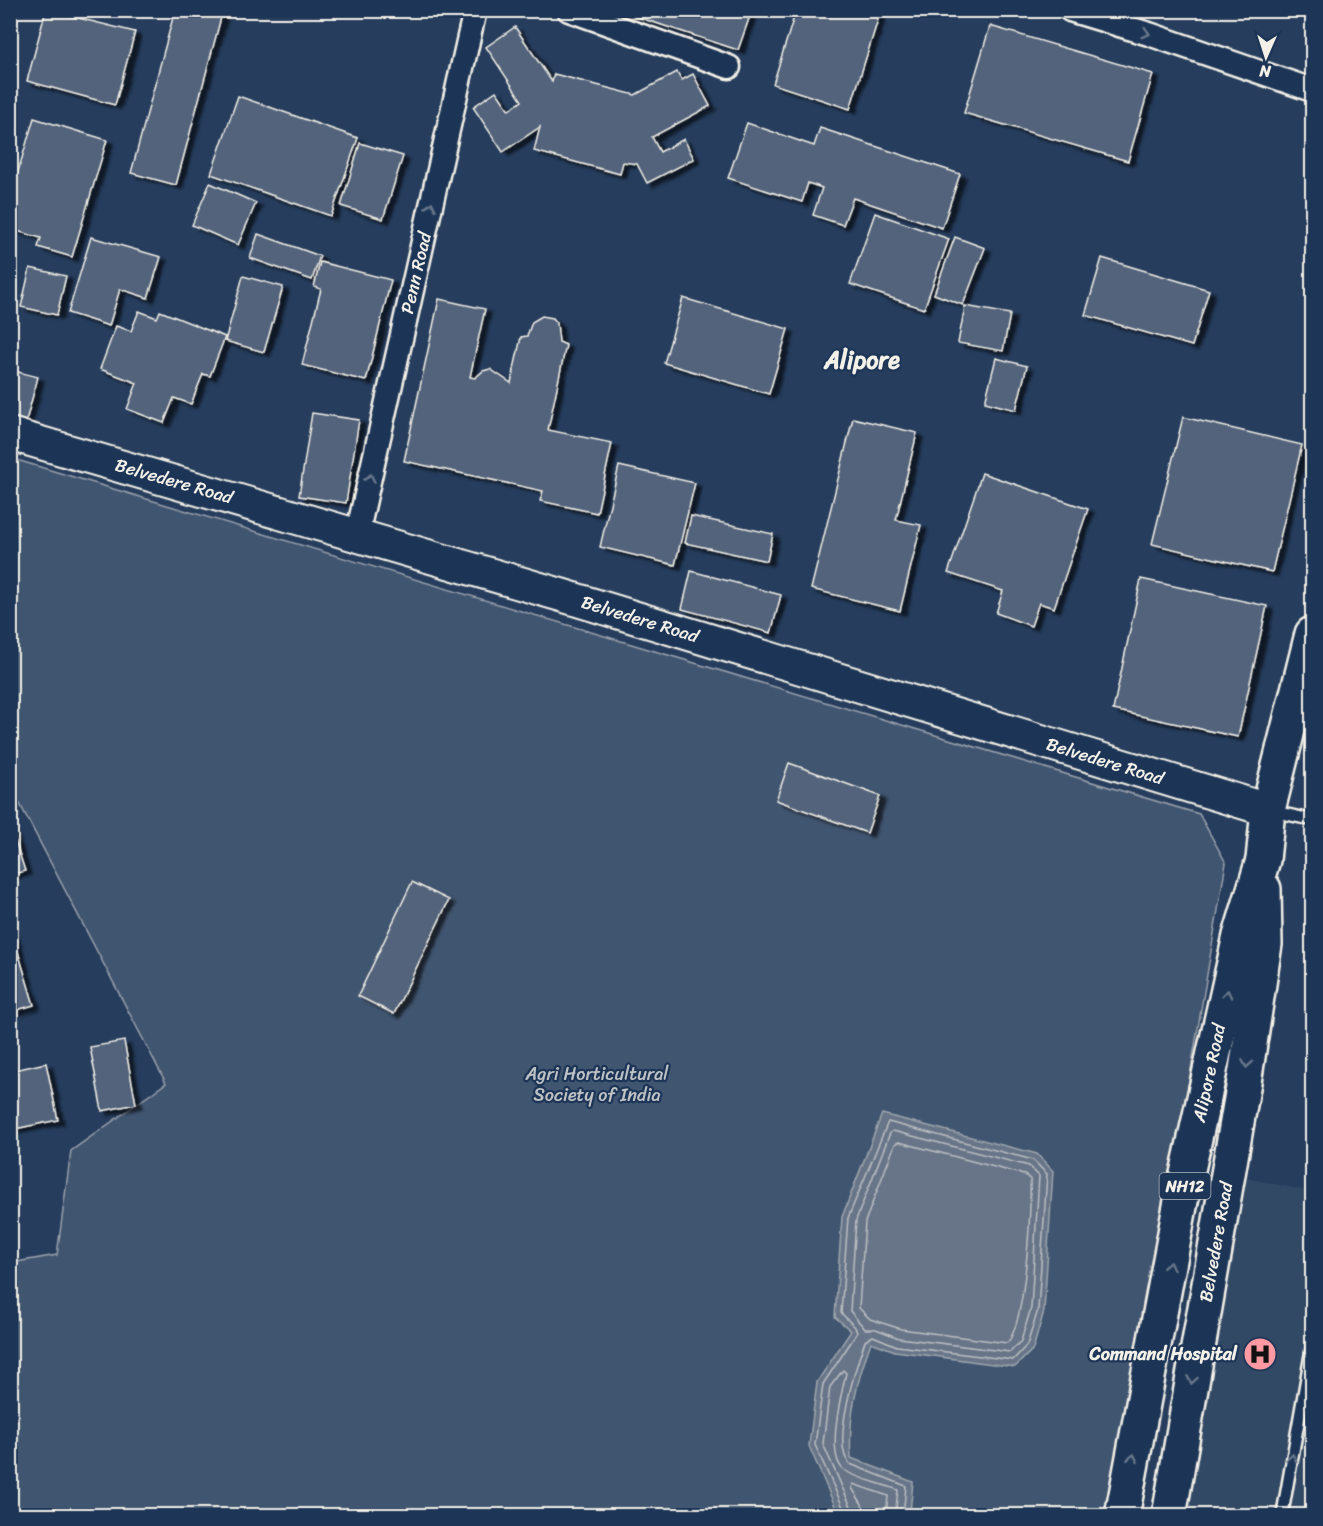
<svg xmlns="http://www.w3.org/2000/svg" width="1323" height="1526" font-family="Sriracha,sans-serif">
	<defs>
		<filter id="shadow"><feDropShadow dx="6" dy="4" stdDeviation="1.5" flood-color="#0009"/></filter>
	</defs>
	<rect width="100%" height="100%" fill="#263d5d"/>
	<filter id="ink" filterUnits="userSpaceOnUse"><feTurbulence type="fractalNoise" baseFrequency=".0167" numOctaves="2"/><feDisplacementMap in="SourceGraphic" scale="12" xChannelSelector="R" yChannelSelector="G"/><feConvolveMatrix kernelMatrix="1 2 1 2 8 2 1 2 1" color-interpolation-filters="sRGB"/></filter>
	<g filter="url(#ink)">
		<polygon fill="#334966" points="1241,1177 1312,1192 1312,1515 1176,1516"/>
		<polygon fill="#40546f" stroke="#9aa2ac" stroke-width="1.5" points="10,458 1199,814 1226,863 1115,1515 82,1516 11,1509 11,1263 57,1255 71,1151 166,1083 11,787"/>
		<path fill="#677588" stroke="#9fa7ae" stroke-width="1.5" d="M882 1114 1037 1154 1053 1171 1044 1311 1033 1349 1015 1367 895 1351 871 1342C857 1381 848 1416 851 1458L913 1482 910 1512 904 1515H847L837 1511 809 1446 817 1382 851 1331 835 1317 842 1217Z"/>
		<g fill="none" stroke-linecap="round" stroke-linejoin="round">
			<g stroke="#bcbfc2" stroke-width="1.5">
				<polygon points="893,1131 1029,1166 1039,1176 1031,1308 1021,1341 1010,1352 899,1338 876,1329 865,1329 850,1311 856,1220 890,1133"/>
				<path d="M899 1142 1025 1175 1030 1179C1031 1209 1026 1324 1007 1343L901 1329 870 1319 859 1308 865 1222 895 1144Z"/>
				<path d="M847 1516 815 1445 823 1384 857 1333 855 1327 841 1313 848 1218 888 1122 1033 1160 1047 1174 1038 1310 1027 1345 1013 1360 897 1346 873 1336 865 1341C857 1363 830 1446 850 1464L906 1486 903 1516"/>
				<path d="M855 1516 823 1444 830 1387 843 1370 846 1373C842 1392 825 1456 844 1470 859 1480 881 1483 898 1490L895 1516"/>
				<polyline points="864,1516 862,1504 852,1488 853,1484 888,1496 886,1516"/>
			</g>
		</g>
		<g fill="#52647b" stroke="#f4f1e8" stroke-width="1.5" filter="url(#shadow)">
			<polygon points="46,10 135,32 115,105 27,81"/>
			<polygon points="175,10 223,10 176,185 131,173"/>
			<polygon points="616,10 742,10 751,13 738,50"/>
			<polygon points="796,10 881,10 850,109 773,84"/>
			<polygon points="990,26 1153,74 1128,161 964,113"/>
			<polygon points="515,27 552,82 554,74 635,95 677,72 682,80 693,74 710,106 652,137 660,152 684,139 694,159 647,183 637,164 623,162 620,174 534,151 540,127 503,152 473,107 496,91 509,110 522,101 486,47"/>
			<polygon points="238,96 358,138 331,216 211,174"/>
			<polygon points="34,118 107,140 72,257 38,247 41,238 10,229 10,198"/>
			<polygon points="747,123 814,146 820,128 960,174 942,228 853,198 843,225 813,215 822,188 808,183 802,202 728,178"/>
			<polygon points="360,143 403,156 383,219 341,206"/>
			<polygon points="210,183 256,203 238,245 192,225"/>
			<polygon points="875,213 949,239 924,309 850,284"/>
			<polygon points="258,234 320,256 312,280 250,258"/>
			<polygon points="91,237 161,257 148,298 120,289 109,326 68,313"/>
			<polygon points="955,237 985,248 963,305 934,294"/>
			<polygon points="1102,258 1209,290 1192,346 1085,315"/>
			<polygon points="320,262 391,280 366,381 302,365 321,289 314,287"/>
			<polygon points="30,268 66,276 57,315 21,307"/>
			<polygon points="243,276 283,287 264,352 225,341"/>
			<polygon points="683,298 788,329 769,394 664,363"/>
			<polygon points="439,299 485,309 470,377 475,378 483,371 490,369 511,383 521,337 527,336 532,322 542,316 553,318 557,323 559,342 566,345 548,430 612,443 597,513 540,501 543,491 404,461"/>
			<polygon points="965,306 1010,314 1003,351 958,343"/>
			<polygon points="139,311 157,318 160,311 225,337 210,376 203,374 191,404 174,398 164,423 127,409 137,383 100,369 116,326 131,331"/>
			<polygon points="996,358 1027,366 1016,410 985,402"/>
			<polygon points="10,370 38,377 26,421 10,416"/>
			<polygon points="312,413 359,420 346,503 299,496"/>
			<polygon points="1183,417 1302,445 1272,572 1152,544"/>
			<polygon points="853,418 917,433 896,520 921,525 900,611 811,589"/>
			<polygon points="619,466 695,483 675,565 600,547"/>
			<polygon points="982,473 1088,509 1054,608 1039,603 1031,626 996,613 1003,591 948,573"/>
			<polygon points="691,516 773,534 767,561 685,543"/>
			<polygon points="691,571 781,595 771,633 682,609"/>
			<polygon points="1141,579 1267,606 1238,737 1113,710"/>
			<polygon points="789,763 880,796 867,833 776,800"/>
			<polygon points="10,825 25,871 10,875"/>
			<polygon points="412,882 449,900 394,1014 358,996"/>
			<polygon points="10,925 34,1005 10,1012"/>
			<polygon points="124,1041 136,1104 102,1111 90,1047"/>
			<polygon points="46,1063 58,1120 10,1130 10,1071"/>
		</g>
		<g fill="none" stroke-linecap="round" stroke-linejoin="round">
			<g stroke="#f4f1e8" stroke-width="15">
				<g id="lane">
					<polyline points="1272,811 1312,820"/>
					<polyline points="1282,1516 1312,1346"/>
				</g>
			</g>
			<g stroke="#f4f1e8" stroke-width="27">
				<g id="street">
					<polyline points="569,10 729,67"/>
					<polyline points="1070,10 1149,34 1312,90"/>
					<polyline points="357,535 475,10"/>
				</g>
			</g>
			<g stroke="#f4f1e8" stroke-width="36">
				<polyline id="secondary" points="10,434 561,595 1268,810"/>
			</g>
			<g stroke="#f4f1e8" stroke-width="38">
				<g id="highway">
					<polyline points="1122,1516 1181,1201 1240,936 1263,860 1268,810 1312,634"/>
					<polyline points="1169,1516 1246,1070 1265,944 1264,889"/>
				</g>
			</g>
			<use href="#lane" stroke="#1d3557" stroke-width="10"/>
			<use href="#street" stroke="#1d3557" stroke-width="22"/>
			<use href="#secondary" stroke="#1d3557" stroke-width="32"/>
			<use href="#highway" stroke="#1d3557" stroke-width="33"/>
		</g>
		<defs><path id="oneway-chevron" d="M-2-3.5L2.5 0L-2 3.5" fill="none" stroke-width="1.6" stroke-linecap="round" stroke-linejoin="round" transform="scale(1.5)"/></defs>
		<g stroke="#68778a">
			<use href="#oneway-chevron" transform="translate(1146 33) rotate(17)"/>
			<use href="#oneway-chevron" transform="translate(431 206) rotate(-77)"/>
			<use href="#oneway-chevron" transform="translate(370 478) rotate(-77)"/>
			<use href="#oneway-chevron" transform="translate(1227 994) rotate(-78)"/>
			<use href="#oneway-chevron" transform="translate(1247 1064) rotate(99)"/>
			<use href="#oneway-chevron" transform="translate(1169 1266) rotate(-79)"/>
			<use href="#oneway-chevron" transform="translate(1192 1380) rotate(100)"/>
			<use href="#oneway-chevron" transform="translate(1133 1458) rotate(-79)"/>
			<use href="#oneway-chevron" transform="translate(1292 1458) rotate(-80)"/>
		</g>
	</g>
	<defs>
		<g id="hospital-disc" transform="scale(1.725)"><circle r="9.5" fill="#ff9aa2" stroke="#1d3557"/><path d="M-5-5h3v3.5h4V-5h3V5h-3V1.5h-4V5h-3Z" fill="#111"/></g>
	</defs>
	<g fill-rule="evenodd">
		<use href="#hospital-disc" x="1260" y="1354"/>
	</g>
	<g text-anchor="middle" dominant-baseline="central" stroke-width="4.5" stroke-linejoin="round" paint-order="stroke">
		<rect fill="#1d3557" stroke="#b4b9bc" stroke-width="1.5" x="1159.5" y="1173" width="51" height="26" rx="4.5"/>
		<g font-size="16" font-weight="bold" fill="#f4f1e8">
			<text x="1185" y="1186">NH12</text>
		</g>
		<g font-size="18" fill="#f4f1e8" stroke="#1d3557">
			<text transform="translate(416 273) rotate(-77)">Penn Road</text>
			<text transform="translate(174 481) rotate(16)">Belvedere Road</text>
			<text transform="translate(640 619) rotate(17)">Belvedere Road</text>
			<text transform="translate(1105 761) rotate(17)">Belvedere Road</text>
			<text transform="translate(1209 1073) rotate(-78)">Alipore Road</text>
			<text transform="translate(1216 1242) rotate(-80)">Belvedere Road</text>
		</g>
		<g font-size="18" fill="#bec2c4" stroke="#1d3557">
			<text x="597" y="1074">Agri Horticultural<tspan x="597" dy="21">Society of India</tspan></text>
		</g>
		<g font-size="18" font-weight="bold" fill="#f4f1e8" stroke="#1d3557" text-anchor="end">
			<text x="1237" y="1354">Command Hospital</text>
		</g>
		<g font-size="24" font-weight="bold" fill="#f4f1e8" stroke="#1d3557">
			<text x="862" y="360">Alipore</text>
		</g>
	</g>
	<rect width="1323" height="1526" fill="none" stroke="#1d3557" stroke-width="36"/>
	<rect x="18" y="18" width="1287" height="1490" fill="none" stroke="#f4f1e8" stroke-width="2" filter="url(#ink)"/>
	<g transform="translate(1266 57) rotate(183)" stroke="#1d3557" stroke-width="4.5" paint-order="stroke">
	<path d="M0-4.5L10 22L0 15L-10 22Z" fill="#f4f1e8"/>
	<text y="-9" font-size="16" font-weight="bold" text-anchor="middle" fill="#f4f1e8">N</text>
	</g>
</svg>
